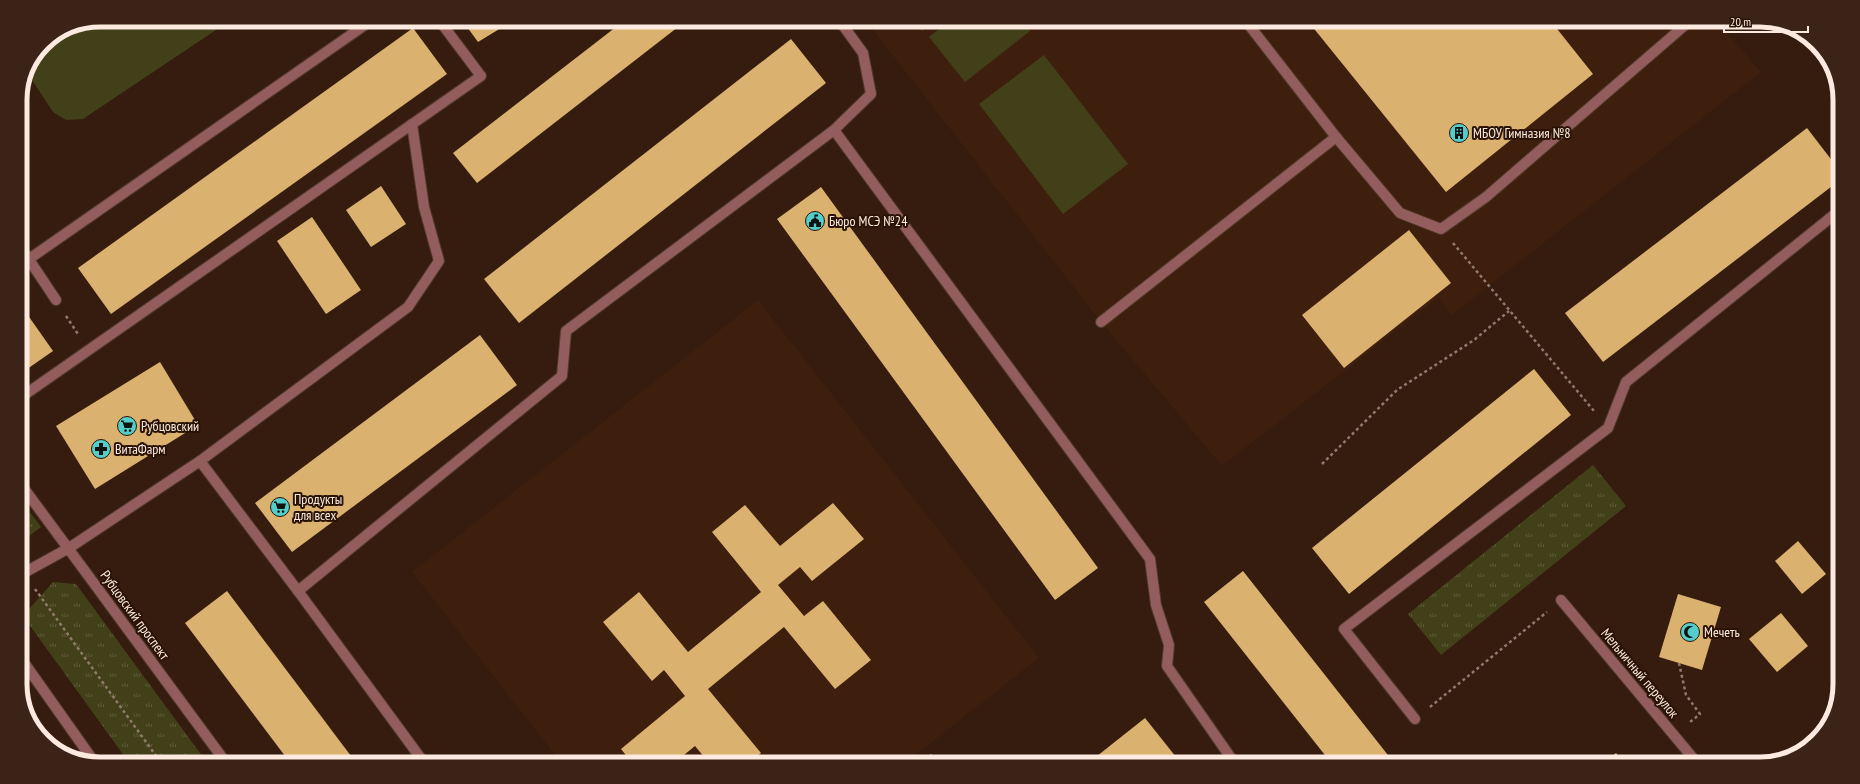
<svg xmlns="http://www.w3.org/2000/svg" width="1860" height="784" font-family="'PT Sans Narrow',sans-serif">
	<defs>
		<pattern id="park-tufts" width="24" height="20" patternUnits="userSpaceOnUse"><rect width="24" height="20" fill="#424018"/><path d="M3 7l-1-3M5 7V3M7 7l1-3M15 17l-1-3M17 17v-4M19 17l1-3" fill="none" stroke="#5e5c39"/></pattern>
	</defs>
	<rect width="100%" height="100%" fill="#351c0e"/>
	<g fill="#3e1f0d">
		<polygon points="865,20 1716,20 1761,72 1452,315 1438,298 1222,466 1101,322"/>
		<polygon points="758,300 1039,658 904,764 562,764 412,572"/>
	</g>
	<g fill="#424018">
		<path d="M100 20H224L219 28 83 119 66 120 53 112 26 71C32 52 51 35 69 26 78 22 90 22 100 20Z"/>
		<polygon points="914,20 936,20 922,31"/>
		<polygon points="951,20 1021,20 1030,31 965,82 929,37"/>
		<polygon points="1044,55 1128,164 1063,214 979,104"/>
	</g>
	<g fill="url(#park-tufts)">
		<polygon points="1593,465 1626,506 1441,655 1408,614"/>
		<polygon points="20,499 41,527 20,543"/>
		<polygon points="53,582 76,584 208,764 130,764 23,616"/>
	</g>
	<g fill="#dab16f">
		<polygon points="462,20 514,20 478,42"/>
		<polygon points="625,20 687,20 477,183 453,153"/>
		<polygon points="1307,20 1550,20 1593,74 1446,192"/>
		<polygon points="413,28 447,74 111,314 78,268"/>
		<polygon points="791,39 826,83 519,323 484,279"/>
		<polygon points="1807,128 1840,171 1840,180 1603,362 1565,313"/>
		<polygon points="381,186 406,224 371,247 346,210"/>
		<polygon points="821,187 1098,568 1055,600 777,219"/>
		<polygon points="312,217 361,290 326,314 277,241"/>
		<polygon points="1409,230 1451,283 1344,368 1302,315"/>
		<polygon points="20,304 53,351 20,374"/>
		<polygon points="480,335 517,385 292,552 255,503"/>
		<polygon points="160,362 198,425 95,489 56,426"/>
		<polygon points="1534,369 1571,415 1349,594 1312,548"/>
		<polygon points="833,503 864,539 812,581 800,567 778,585 804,616 823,601 871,660 835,689 784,627 708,689 761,753 749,764 710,764 695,746 673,764 633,764 621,749 685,696 664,670 652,681 603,622 639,592 688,652 761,592 712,532 745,505 780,546"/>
		<polygon points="1798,541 1826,574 1802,594 1775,561"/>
		<polygon points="1840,550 1840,568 1831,558"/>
		<polygon points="1243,571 1395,764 1332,764 1204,602"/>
		<polygon points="227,591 357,764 291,764 185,623"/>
		<polygon points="1678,594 1721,607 1702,670 1659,657"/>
		<polygon points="1781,613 1808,646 1777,672 1749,639"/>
		<polygon points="1145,718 1180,762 1178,764 1087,764"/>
		<polygon points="1616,753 1625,764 1603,764"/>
		<polygon points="931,754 940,764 918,764"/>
	</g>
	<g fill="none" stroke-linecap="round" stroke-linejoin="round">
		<g stroke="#51392c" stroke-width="12">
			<g id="service">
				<polyline points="1245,20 1336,137 1400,213 1441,229 1486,197 1691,20"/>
				<polyline points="834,130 1150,559 1156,605 1169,645 1167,666 1231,758 1224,764"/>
				<polyline points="20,246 56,300"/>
				<polyline points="29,259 372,20"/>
				<polyline points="1101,322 1336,137"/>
				<polyline points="20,398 481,76 439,20"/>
				<polyline points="200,461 408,307 439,261 424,207 412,124"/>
				<polyline points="69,548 200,461 298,591 425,764"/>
				<polyline points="298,591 562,376 566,331 834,130 871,94 863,53 839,20"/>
				<polyline points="1415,719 1344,629 1608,428 1626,382 1840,210"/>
			</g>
		</g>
		<g stroke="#51392c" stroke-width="12">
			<g id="minor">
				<polyline points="20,575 69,548"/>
				<polyline points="1561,600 1698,764"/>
			</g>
		</g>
		<g stroke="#51392c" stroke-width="12">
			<g id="tertiary">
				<polyline points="1810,41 1828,62"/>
				<polyline points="20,483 227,764"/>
				<polyline points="20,657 95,763"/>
			</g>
		</g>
		<g stroke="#907a6e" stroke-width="2.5" stroke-dasharray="3 3" stroke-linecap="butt">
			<polyline points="1453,243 1594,411"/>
			<polyline points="66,316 78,334"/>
			<polyline points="1322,464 1397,390 1474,340 1509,311"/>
			<polyline points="35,589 162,764"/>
			<polyline points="1679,663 1686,695 1700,714 1690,722"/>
			<polyline points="1430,707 1547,612"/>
		</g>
		<use href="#service" stroke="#925d5c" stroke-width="10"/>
		<use href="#minor" stroke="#925d5c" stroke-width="10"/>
		<use href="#tertiary" stroke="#925d5c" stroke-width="10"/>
	</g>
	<defs>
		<g id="building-disc" transform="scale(1)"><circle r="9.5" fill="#53cdca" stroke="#2a1305"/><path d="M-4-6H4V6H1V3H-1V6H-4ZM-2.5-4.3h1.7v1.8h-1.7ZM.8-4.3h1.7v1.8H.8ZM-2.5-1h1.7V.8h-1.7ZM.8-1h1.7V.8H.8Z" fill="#111"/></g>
		<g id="civic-disc" transform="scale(1)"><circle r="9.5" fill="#53cdca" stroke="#2a1305"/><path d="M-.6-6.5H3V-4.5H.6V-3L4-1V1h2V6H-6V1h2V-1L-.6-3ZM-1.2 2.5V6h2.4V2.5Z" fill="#111"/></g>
		<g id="supermarket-disc" transform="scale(1)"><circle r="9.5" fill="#53cdca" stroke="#2a1305"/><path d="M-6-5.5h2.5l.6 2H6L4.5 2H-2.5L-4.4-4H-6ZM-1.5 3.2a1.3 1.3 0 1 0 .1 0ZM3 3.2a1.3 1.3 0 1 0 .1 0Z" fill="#111"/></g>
		<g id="pharmacy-disc" transform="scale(1)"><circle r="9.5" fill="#53cdca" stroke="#2a1305"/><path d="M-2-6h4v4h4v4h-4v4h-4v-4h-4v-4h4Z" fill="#111"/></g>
		<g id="mosque-disc" transform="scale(1)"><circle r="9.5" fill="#53cdca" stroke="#2a1305"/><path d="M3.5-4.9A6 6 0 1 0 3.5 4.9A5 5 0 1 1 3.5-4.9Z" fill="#111"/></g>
	</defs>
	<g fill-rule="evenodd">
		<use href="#building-disc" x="1459" y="133"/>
		<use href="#civic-disc" x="815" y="221"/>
		<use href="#supermarket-disc" x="127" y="426"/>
		<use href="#pharmacy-disc" x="101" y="449"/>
		<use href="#supermarket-disc" x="280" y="507"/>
		<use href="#mosque-disc" x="1690" y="632"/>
	</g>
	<g text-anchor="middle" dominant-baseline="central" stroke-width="4" stroke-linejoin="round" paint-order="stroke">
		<g font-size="14" fill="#fceae1" stroke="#2a1305" text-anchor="start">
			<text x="1473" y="133">МБОУ Гимназия №8</text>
			<text x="829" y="221">Бюро МСЭ №24</text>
			<text x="141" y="426">Рубцовский</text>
			<text x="115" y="449">ВитаФарм</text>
			<text x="294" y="499">Продукты<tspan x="294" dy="16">для всех</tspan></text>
			<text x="1704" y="632">Мечеть</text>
		</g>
		<g font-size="14" fill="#fceae1" stroke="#2a1305">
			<text transform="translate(135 615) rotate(54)">Рубцовский проспект</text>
			<text transform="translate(1640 673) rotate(50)">Мельничный переулок</text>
		</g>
	</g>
	<path d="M0 0H1860V784H0ZM100 27H1760A73 73 0 0 1 1833 100V684A73 73 0 0 1 1760 757H100A73 73 0 0 1 27 684V100A73 73 0 0 1 100 27Z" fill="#3b2417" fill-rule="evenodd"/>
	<path fill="none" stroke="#fceae1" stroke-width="5" d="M100 27H1760A73 73 0 0 1 1833 100V684A73 73 0 0 1 1760 757H100A73 73 0 0 1 27 684V100A73 73 0 0 1 100 27Z"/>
	<path d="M1724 26v6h84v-6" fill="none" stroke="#fceae1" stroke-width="2"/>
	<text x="1730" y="26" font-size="12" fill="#fceae1" stroke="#2a1305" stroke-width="3" paint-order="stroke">20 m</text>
</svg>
